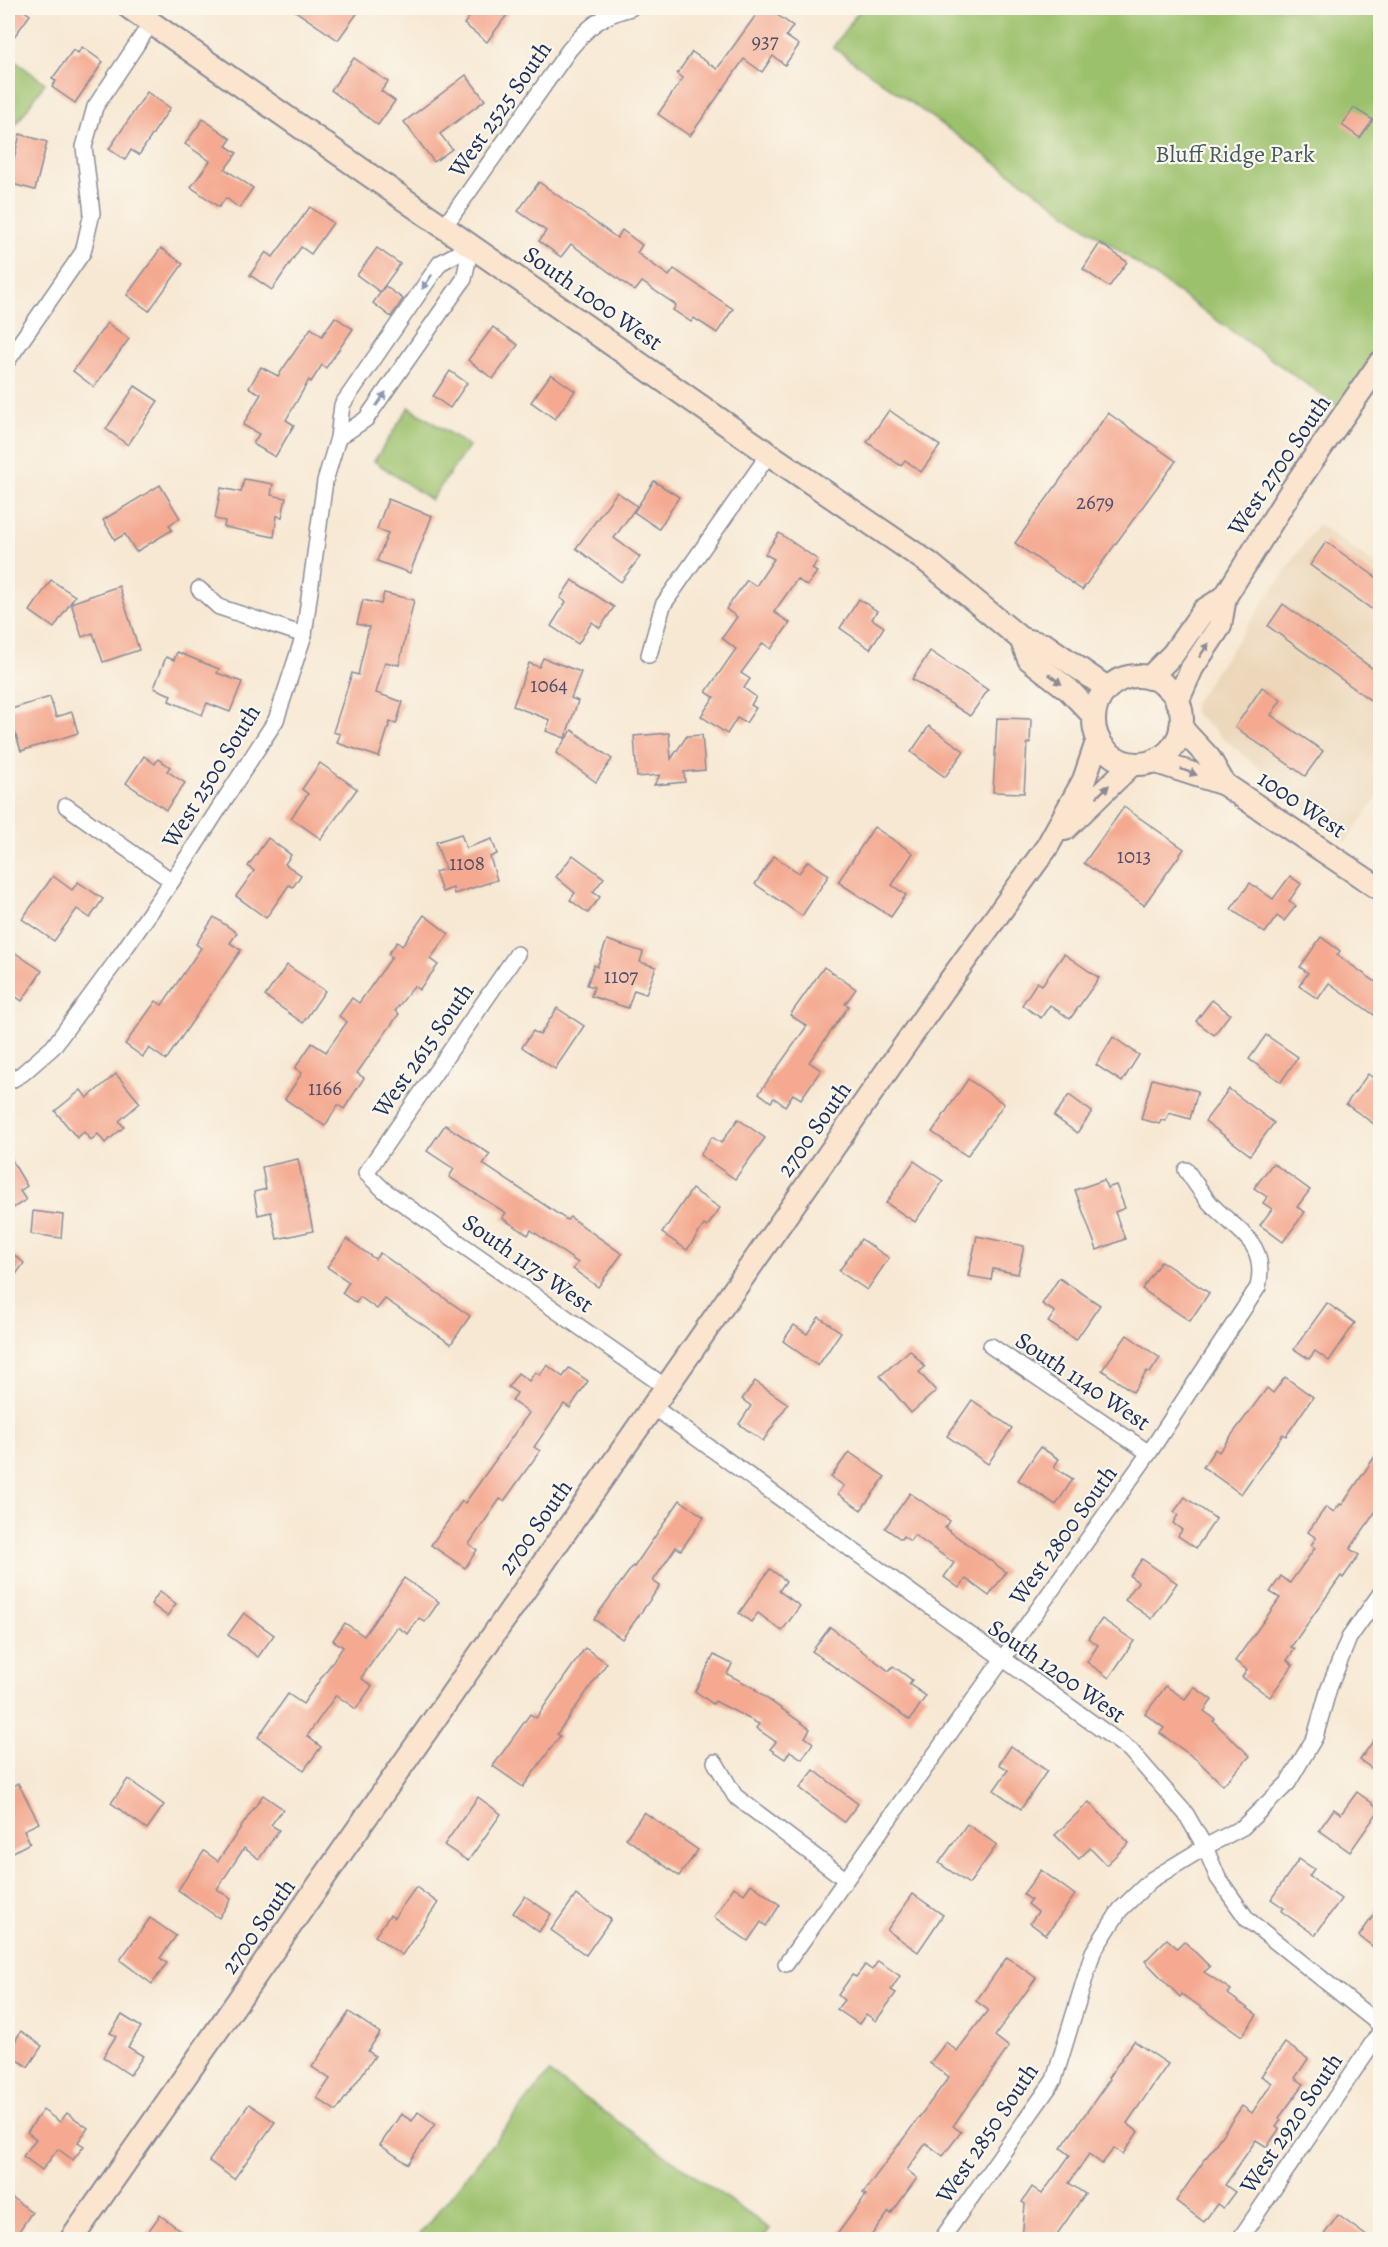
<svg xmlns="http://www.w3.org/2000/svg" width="1388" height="2247" font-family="Alegreya,serif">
	<rect width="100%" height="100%" fill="#fbf7ec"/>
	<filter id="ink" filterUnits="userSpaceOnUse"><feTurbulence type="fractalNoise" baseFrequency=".0167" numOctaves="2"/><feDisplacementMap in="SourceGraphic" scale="12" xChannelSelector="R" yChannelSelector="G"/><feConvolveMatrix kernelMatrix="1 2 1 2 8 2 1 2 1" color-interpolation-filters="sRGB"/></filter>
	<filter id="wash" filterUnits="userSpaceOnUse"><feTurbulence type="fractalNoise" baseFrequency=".008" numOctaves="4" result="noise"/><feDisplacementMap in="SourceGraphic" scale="24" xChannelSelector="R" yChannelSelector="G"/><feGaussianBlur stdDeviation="1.35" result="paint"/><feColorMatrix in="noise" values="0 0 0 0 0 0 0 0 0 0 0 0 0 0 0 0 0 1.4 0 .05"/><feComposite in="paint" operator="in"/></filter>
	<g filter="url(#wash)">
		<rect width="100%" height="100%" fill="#f7e8d3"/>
		<polygon fill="#ecd7ba" points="1318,524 1380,568 1380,794 1346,842 1194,713 1194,703"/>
		<g fill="#9cc16c" stroke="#5c7865" stroke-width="1.5">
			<polygon points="861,8 1380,8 1380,349 1340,408 833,47"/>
			<polygon points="8,56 45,83 8,136"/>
			<polygon points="409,407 469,446 431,500 374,461"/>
			<polygon points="549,2073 770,2229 762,2239 416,2239"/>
		</g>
		<g id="blocks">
			<g fill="#f4a990">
				<polygon points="8,8 20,8 30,15 8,45"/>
				<polygon points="291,8 361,8 338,40"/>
				<polygon points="476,8 512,8 487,42 464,24"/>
				<polygon points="761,8 767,8 793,26 786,36 799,45 785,65 773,56 762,72 744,59 690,136 658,114 683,78 677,74 692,52 717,69"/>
				<polygon points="82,47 103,62 75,103 52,87 56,81 52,79 73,50 78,53"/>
				<polygon points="354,58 388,82 381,91 395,101 378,125 331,90"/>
				<polygon points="466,75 485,100 440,134 452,149 434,162 404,122"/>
				<polygon points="147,92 170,108 139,155 131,150 125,160 109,149"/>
				<polygon points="1354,108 1373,120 1360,138 1342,125"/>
				<polygon points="203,119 231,139 226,146 237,153 225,169 253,188 239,208 226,198 219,207 191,187 210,161 185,144"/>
				<polygon points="20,134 47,142 35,190 8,183"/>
				<polygon points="539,182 617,238 622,230 642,245 637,253 669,276 674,269 733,309 717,333 694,318 691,322 673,310 676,305 642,282 635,291 571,244 561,257 539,241 546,231 518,211"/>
				<polygon points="310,207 333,223 311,254 301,247 272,290 250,275 266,252 273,257"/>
				<polygon points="1100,243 1127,262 1109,287 1083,269"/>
				<polygon points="161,248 183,264 149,311 127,295"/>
				<polygon points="377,248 400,264 380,292 357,275"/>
				<polygon points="385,286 403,299 391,317 373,303"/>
				<polygon points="335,317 353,329 326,368 322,365 311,382 309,380 286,420 294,425 275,457 253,444 259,434 243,425 261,394 249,388 261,367 278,376 311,328 322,336"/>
				<polygon points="107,323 129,339 94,387 73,371"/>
				<polygon points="493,327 518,345 493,379 468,360"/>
				<polygon points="450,371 467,383 450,408 433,396"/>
				<polygon points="551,374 575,391 555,419 531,402"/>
				<polygon points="135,386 158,401 128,445 106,429"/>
				<polygon points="889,410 940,446 921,472 905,460 901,466 867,442"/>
				<polygon points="1108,413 1176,461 1082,590 1015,543"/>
				<polygon points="244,479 273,484 271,495 286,498 282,517 277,516 274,537 224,527 225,521 215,519 221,488 241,492"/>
				<polygon points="654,481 679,497 659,529 634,512"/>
				<polygon points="160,485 180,518 169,525 172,530 136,552 125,534 115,540 103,520"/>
				<polygon points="617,492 637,506 614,538 640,557 621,582 576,548"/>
				<polygon points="388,499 432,516 410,573 377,561 388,533 377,529"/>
				<polygon points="779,533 818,560 812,569 817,572 807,586 797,579 774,612 790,623 771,649 763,643 741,673 750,679 744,688 756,697 751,705 756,708 746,723 737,718 727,734 701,716 714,697 706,692 736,649 722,638 737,617 726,609 747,580 756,586 774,559 765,554"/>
				<polygon points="1326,542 1380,580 1380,615 1310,565"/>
				<polygon points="51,580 75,596 54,628 30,611"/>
				<polygon points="572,580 614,607 600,628 592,622 578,644 551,626 566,602 560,598"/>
				<polygon points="119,586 139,650 103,662 93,633 82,637 71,603"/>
				<polygon points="384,593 414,600 399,665 385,662 376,693 403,702 396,724 390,722 379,757 337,743 340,734 333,732 352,673 358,675 369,627 357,624 363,600 381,604"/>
				<polygon points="859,599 877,611 872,619 884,627 870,649 840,628"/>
				<polygon points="1283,604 1380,674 1380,707 1268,626"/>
				<polygon points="930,651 988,690 970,716 912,679"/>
				<polygon points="177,652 219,669 217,673 242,682 230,712 207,703 202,715 169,701 171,695 154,688 166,657 174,660"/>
				<polygon points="543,658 581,672 571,698 578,701 565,738 546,731 550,720 513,706 529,663 539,667"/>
				<polygon points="1262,687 1281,700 1271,715 1323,751 1305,776 1235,727"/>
				<polygon points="50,697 56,717 72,712 78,733 21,751 8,710"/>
				<polygon points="997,718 1031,719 1030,744 1027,743 1024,793 993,792"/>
				<polygon points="929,726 964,751 945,777 911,752"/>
				<polygon points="572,730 612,759 596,782 556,753"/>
				<polygon points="669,733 671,759 687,736 702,735 705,770 684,772 685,782 654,785 660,775 637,777 634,736"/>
				<polygon points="144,756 155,764 158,759 170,767 167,771 185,783 166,810 126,783"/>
				<polygon points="320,763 357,789 321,839 291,818 308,794 302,789"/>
				<polygon points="1124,807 1184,849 1144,905 1084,863"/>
				<polygon points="874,827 913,853 892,885 906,895 891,917 838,882"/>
				<polygon points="461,834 466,848 492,839 497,854 490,857 497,880 454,894 453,888 442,892 435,872 445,869 436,842"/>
				<polygon points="268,838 291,855 285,864 301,875 293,887 289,885 266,918 236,896 254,871 248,866"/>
				<polygon points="573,855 604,878 593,892 600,897 588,913 570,900 575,893 556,877"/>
				<polygon points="774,856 799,873 808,861 829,875 802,916 755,884"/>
				<polygon points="53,876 72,890 78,882 103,899 90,918 77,909 54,941 22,919"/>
				<polygon points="1290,876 1301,884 1289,901 1296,906 1284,921 1277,916 1265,933 1231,909 1250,883 1273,899"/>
				<polygon points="424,915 449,934 430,959 438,965 419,990 414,986 395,1011 399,1014 357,1073 364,1078 344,1109 338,1105 325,1126 285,1099 302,1073 295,1068 312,1043 326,1052 347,1022 339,1016 352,998 359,1003 392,957 388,954 397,942 402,946"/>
				<polygon points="214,917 237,933 230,943 241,950 166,1060 149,1048 143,1057 125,1044 156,1001 162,1005 201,948 196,944"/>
				<polygon points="1321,937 1340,951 1337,955 1380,985 1380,1019 1329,983 1318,999 1299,986 1308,973 1300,967"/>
				<polygon points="607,940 643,952 640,962 656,967 646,994 634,990 628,1008 591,996 594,987 587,985 594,965 597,967"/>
				<polygon points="8,948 42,971 22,1001 8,991"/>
				<polygon points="1064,954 1099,978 1070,1019 1050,1005 1041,1018 1022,1005 1037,982 1042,985"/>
				<polygon points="287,965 325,991 303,1023 265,996"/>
				<polygon points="824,967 856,989 845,1004 849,1006 809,1062 821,1070 801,1099 793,1094 785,1106 774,1098 771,1102 759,1093 807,1026 790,1015"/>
				<polygon points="1212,1000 1230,1014 1214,1035 1196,1021"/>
				<polygon points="557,1008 584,1026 555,1069 522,1047 533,1031 540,1035"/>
				<polygon points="1266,1035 1298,1057 1281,1082 1249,1059"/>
				<polygon points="1113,1037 1139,1055 1122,1082 1096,1065"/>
				<polygon points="116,1074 140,1103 119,1121 124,1127 105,1143 98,1134 91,1140 84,1132 77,1138 55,1111 81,1090 87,1098"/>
				<polygon points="1368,1074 1380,1083 1380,1114 1374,1124 1346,1104"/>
				<polygon points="968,1079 1004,1104 967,1156 932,1132"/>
				<polygon points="1152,1079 1198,1091 1190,1119 1169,1113 1166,1121 1161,1120 1160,1124 1141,1119"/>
				<polygon points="1229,1089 1274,1123 1250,1155 1205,1121"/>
				<polygon points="1069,1095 1092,1112 1077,1133 1054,1116"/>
				<polygon points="738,1119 765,1138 735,1179 700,1155 712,1137 721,1143"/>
				<polygon points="445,1125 490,1154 483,1164 567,1220 570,1217 622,1254 598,1287 573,1269 578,1263 531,1230 528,1235 502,1218 506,1213 449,1177 454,1169 427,1151"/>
				<polygon points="8,1154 27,1186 20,1191 26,1200 8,1211"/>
				<polygon points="298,1159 313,1231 277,1239 271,1212 258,1215 254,1192 266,1189 262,1167"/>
				<polygon points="914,1161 943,1181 915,1222 886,1203"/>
				<polygon points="1273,1163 1310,1190 1297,1207 1305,1212 1283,1242 1260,1225 1272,1209 1263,1203 1267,1197 1254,1188"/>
				<polygon points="1104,1180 1107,1188 1116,1185 1125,1208 1115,1212 1125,1239 1097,1250 1075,1190"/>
				<polygon points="692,1189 720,1208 707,1227 704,1225 687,1250 662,1233"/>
				<polygon points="33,1211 63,1215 61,1238 31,1234"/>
				<polygon points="977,1236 1024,1246 1018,1274 993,1269 991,1280 968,1276"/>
				<polygon points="347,1239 375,1259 380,1253 470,1316 451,1344 385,1299 377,1309 360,1297 356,1303 342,1293 349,1282 327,1267"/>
				<polygon points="861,1239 889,1258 867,1290 839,1271"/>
				<polygon points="8,1250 24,1263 8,1286"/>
				<polygon points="1161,1261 1209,1293 1190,1321 1142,1289"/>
				<polygon points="1059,1278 1100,1305 1076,1340 1048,1322 1055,1312 1042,1304"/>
				<polygon points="1327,1303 1355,1323 1329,1361 1315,1351 1309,1359 1294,1349"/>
				<polygon points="819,1317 841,1332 818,1366 783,1341 794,1325 807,1334"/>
				<polygon points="1127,1335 1160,1358 1150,1373 1147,1371 1133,1392 1102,1370"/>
				<polygon points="910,1350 925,1367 919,1372 936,1391 911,1413 880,1376"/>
				<polygon points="547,1365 563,1377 569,1368 588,1381 570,1408 564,1404 534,1447 540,1451 504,1501 500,1499 469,1544 477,1550 465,1568 431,1545 462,1501 465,1503 529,1413 512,1401 517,1393 508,1387 518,1373 529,1381 535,1372 540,1375"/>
				<polygon points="1285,1377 1313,1397 1286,1436 1283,1434 1241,1494 1203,1467 1215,1449 1219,1452 1267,1388 1273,1393"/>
				<polygon points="755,1381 788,1404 763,1441 739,1424 751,1406 742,1399"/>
				<polygon points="972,1400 1012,1428 988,1464 947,1436"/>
				<polygon points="1040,1447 1059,1459 1054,1467 1073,1479 1056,1505 1018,1480"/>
				<polygon points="1380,1449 1380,1505 1350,1549 1359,1555 1343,1578 1341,1576 1291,1647 1295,1649 1287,1660 1293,1665 1270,1697 1242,1677 1247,1670 1235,1661 1280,1598 1270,1592 1281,1576 1290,1583 1315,1548 1311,1545 1316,1538 1308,1532 1326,1507 1334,1512 1340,1504 1342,1505"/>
				<polygon points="849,1452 885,1477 861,1510 838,1494 844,1486 831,1477"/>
				<polygon points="910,1493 950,1521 945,1528 1006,1572 989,1596 966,1579 959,1588 944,1577 954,1563 914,1535 910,1541 903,1536 901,1539 885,1528"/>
				<polygon points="1185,1497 1216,1519 1196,1548 1178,1536 1182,1530 1173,1523 1178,1515 1174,1512"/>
				<polygon points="680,1500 704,1517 681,1550 676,1547 653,1581 660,1586 622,1639 594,1619 633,1566 634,1567"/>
				<polygon points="1142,1559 1177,1583 1152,1619 1125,1600 1138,1582 1130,1576"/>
				<polygon points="770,1569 786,1581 779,1591 800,1606 782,1631 758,1613 751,1622 739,1613"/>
				<polygon points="404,1578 439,1602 425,1622 419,1618 408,1634 397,1627 361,1678 372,1686 356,1709 336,1695 307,1736 321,1747 304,1770 258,1737 288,1694 303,1704 343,1647 333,1640 345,1623 364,1636"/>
				<polygon points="160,1591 176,1604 167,1616 151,1604"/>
				<polygon points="244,1613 274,1635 258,1657 228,1635"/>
				<polygon points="1102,1619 1134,1641 1109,1678 1087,1662 1098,1645 1088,1638"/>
				<polygon points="830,1627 889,1671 893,1666 912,1680 909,1684 926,1696 910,1720 812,1651"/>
				<polygon points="585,1648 607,1663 557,1734 560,1736 523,1787 493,1766 530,1714 536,1718"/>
				<polygon points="714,1655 732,1664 727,1674 756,1689 755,1690 810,1729 805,1737 813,1743 802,1759 790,1751 785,1759 770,1749 776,1742 756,1728 759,1724 715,1701 713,1704 695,1691"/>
				<polygon points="1166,1686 1185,1699 1194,1687 1212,1700 1204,1711 1215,1719 1213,1721 1250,1756 1223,1785 1197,1760 1160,1733 1164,1728 1145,1714"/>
				<polygon points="1380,1731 1380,1774 1360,1760"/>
				<polygon points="1011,1746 1047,1771 1021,1809 994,1790 1008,1770 999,1764"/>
				<polygon points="814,1770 858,1804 844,1822 800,1788"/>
				<polygon points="128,1779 164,1805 147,1829 111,1803"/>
				<polygon points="18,1783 39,1823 24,1830 30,1843 8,1855 8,1789"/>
				<polygon points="1357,1792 1380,1809 1350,1852 1319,1830 1334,1809 1341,1814"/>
				<polygon points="263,1795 283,1809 271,1825 279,1830 259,1859 244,1848 217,1889 231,1899 219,1918 178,1890 204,1851 218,1861"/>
				<polygon points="478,1797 501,1814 468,1861 444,1845"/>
				<polygon points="1089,1802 1129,1843 1106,1865 1090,1848 1079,1859 1055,1835"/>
				<polygon points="644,1812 698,1850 679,1876 626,1838"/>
				<polygon points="967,1824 997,1845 969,1884 939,1863"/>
				<polygon points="1299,1859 1314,1869 1309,1876 1341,1899 1315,1935 1281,1911 1284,1908 1271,1899"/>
				<polygon points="1041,1870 1075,1895 1046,1935 1030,1923 1038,1912 1028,1904 1031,1900 1023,1894"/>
				<polygon points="751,1884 780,1905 766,1926 761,1922 748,1941 714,1917 734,1887 744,1894"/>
				<polygon points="416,1887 438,1903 402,1955 375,1936 390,1915 394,1918"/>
				<polygon points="913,1894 943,1915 918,1952 887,1930"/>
				<polygon points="576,1895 611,1919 586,1955 551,1930"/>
				<polygon points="525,1896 551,1914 539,1932 513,1913"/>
				<polygon points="1380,1906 1380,1952 1359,1936"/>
				<polygon points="150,1918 176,1936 160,1958 167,1963 152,1984 120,1960"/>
				<polygon points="1167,1939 1177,1948 1184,1941 1210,1967 1204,1972 1231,1990 1228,1994 1257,2015 1242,2036 1182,1994 1180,1997 1145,1961"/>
				<polygon points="1007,1957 1036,1978 995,2036 1009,2047 953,2126 961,2132 943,2156 926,2143 907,2170 917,2178 891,2214 889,2212 868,2240 833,2240 866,2195 863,2193 949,2077 930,2063 946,2042 957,2051 988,2010 976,2001"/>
				<polygon points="878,1961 900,1976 891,1990 896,1993 876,2021 866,2014 859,2024 837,2009 844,2000 838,1995 852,1975 856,1977 865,1965 872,1970"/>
				<polygon points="349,2012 380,2033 368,2051 375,2056 336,2111 317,2098 330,2079 312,2067"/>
				<polygon points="122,2015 141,2027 128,2047 143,2056 130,2075 103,2057 116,2036 110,2033"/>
				<polygon points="21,2031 42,2046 28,2067 8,2053"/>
				<polygon points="1134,2041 1168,2064 1127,2123 1138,2132 1123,2154 1114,2148 1102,2164 1089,2154 1069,2183 1085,2194 1053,2240 1022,2240 1025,2204 1022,2202 1032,2187 1042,2194 1070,2155 1061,2148 1110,2079 1108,2078"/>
				<polygon points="1285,2043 1308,2059 1295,2078 1304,2084 1279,2118 1281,2120 1276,2127 1279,2129 1267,2147 1256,2140 1225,2185 1235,2192 1223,2208 1217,2204 1204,2222 1176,2201 1242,2106 1252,2113 1272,2083 1261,2076"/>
				<polygon points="249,2104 275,2122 234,2179 209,2161"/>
				<polygon points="43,2110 60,2122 67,2113 88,2128 78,2142 84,2146 73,2160 58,2149 42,2170 23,2156 36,2139 27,2132"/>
				<polygon points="418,2112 435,2124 408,2164 380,2145 401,2114 412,2121"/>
				<polygon points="8,2195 32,2212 13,2240 8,2240"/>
				<polygon points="160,2215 193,2240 142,2240"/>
				<polygon points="1338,2215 1372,2240 1320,2240"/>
			</g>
		</g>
	</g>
	<g filter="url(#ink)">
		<use href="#blocks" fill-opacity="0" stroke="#898c98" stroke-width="1.5"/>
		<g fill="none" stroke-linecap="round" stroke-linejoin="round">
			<g stroke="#898c98" stroke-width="18">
				<g id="street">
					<path d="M444 227 569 50C589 26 600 16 631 8"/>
					<polyline points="8,360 83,252 92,213 84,147 95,107 151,23"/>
					<polyline points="338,438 366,419 464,279 471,246"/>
					<polyline points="199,589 219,607 304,635"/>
					<polyline points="649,655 663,605 769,454"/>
					<polyline points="66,806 172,881"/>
					<polyline points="517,954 366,1173 385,1191 667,1388"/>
					<polyline points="8,1082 22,1074 53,1047 117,960 172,881 276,720 304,635 325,481 338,438 342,405 440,263 471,246"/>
					<polyline points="991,1346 1149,1453"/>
					<polyline points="652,1406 1130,1750 1186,1814 1205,1847 1218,1878 1247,1919 1380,2025"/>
					<polyline points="715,1762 735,1796 845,1879"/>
					<path d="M786 1964 1149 1453 1258 1287C1268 1241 1237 1232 1211 1204 1202 1194 1194 1181 1186 1170"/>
					<polyline points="941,2240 1054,2080 1093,1952 1120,1910 1151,1880 1205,1847 1243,1827 1288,1783 1315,1737 1329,1688 1349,1638 1380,1594"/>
					<polyline points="1239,2240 1380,2032"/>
				</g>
			</g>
			<g stroke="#898c98" stroke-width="26">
				<g id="secondary">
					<polyline points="130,8 769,454 929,563 1021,639 1029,659 1069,690 1094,716"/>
					<polyline points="1021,639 1045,645 1107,688"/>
					<circle cx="1138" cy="720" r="44"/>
					<polyline points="1149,678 1173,654 1204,610 1225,597"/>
					<polyline points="1177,702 1192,668 1220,626 1225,597 1291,491 1380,363"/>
					<polyline points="1181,728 1209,758 1224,784"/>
					<polyline points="1153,761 1224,784 1380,889"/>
					<polyline points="1065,829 1132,764"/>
					<polyline points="71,2240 944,989 1047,847 1084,780 1098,739"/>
				</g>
			</g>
			<use href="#street" stroke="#fff" stroke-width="15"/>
			<use href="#secondary" stroke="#fbe5cf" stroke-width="22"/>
		</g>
		<defs><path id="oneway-solid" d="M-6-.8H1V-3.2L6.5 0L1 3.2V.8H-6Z" transform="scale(1.5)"/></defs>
		<g fill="#8d97ae">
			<use href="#oneway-solid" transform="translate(427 282) rotate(125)"/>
			<use href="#oneway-solid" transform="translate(381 399) rotate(-55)"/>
		</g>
		<g fill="#8b8a96">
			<use href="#oneway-solid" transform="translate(1204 650) rotate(-56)"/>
			<use href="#oneway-solid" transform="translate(1055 679) rotate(38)"/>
			<use href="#oneway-solid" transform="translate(1189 772) rotate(21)"/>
			<use href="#oneway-solid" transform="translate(1103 791) rotate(-44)"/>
		</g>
	</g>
	<g text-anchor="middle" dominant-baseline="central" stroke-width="4.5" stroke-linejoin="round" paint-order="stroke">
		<g font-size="21" fill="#514e6a">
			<text x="765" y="41">937</text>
			<text x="1095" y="502">2679</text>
			<text x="549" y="685">1064</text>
			<text x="1134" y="856">1013</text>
			<text x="467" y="863">1108</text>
			<text x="621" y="976">1107</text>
			<text x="325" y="1088">1166</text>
		</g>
		<g font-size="24" fill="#1b2f5e" stroke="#fbf7ec">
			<text transform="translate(500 109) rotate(-55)">West 2525 South</text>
			<text transform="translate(593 298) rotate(35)">South 1000 West</text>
			<text transform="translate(1279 465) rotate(-56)">West 2700 South</text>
			<text transform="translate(211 776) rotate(-58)">West 2500 South</text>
			<text transform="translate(1302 804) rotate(34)">1000 West</text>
			<text transform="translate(423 1050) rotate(-55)">West 2615 South</text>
			<text transform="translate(814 1129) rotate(-55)">2700 South</text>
			<text transform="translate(528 1263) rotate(35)">South 1175 West</text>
			<text transform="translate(1083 1381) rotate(34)">South 1140 West</text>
			<text transform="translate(535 1527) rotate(-55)">2700 South</text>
			<text transform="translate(1063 1535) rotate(-54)">West 2800 South</text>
			<text transform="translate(1057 1671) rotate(35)">South 1200 West</text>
			<text transform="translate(258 1926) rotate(-55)">2700 South</text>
			<text transform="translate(1291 2123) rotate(-56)">West 2920 South</text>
			<text transform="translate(987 2133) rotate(-56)">West 2850 South</text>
		</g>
		<g font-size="24" fill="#425b62" stroke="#fbf7ec">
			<text x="1235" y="154">Bluff Ridge Park</text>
		</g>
	</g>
	<rect width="1388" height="2247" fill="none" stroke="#fbf7ec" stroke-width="30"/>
</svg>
